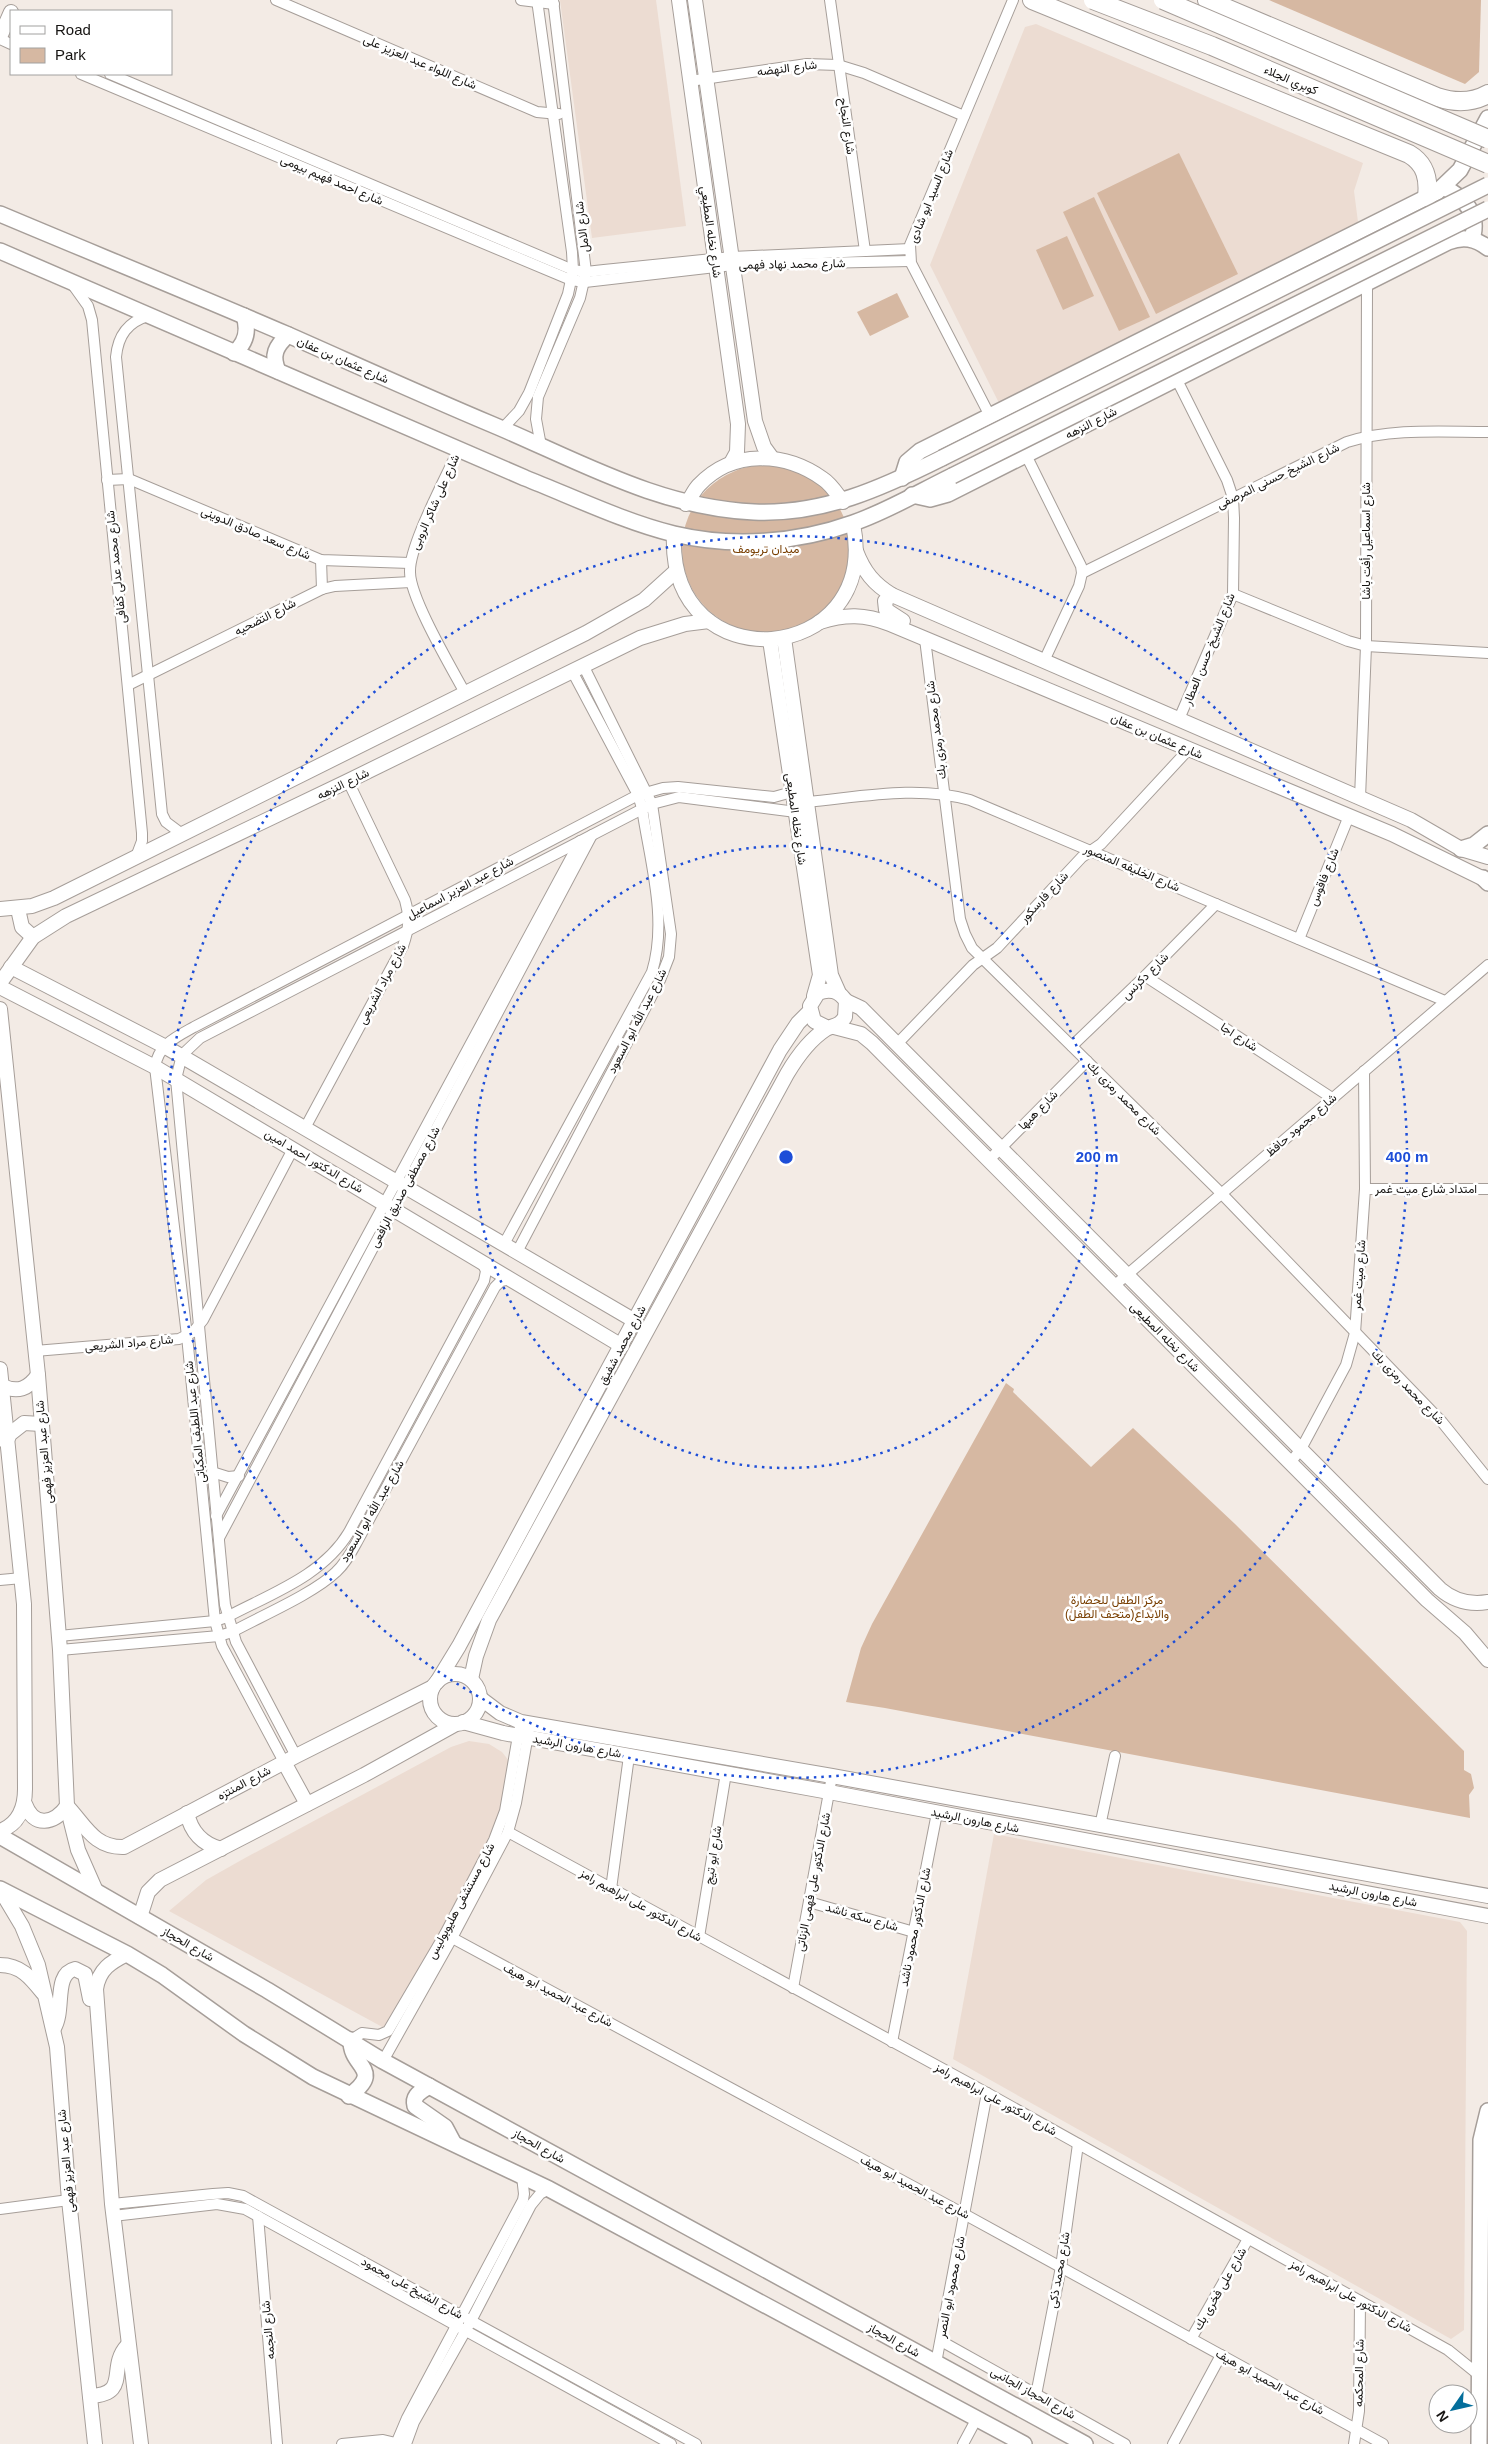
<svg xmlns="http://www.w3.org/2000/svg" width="1488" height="2444" font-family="Helvetica,Vazirmatn,sans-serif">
	<rect width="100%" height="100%" fill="#f3ebe5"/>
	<g fill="#ecdcd2">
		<polygon points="560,0 656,0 686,226 592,238"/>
		<polygon points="1036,24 1363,163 1354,191 1358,222 1001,407 930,265 1025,27"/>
		<polygon points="469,1741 489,1744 502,1752 509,1761 506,1797 493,1837 386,2029 169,1911 206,1880 245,1858 451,1747"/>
		<polygon points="994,1834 1460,1922 1467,1931 1464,2330 1451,2339 953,2059"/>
	</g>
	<g fill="#d6b8a2">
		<polygon points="1269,0 1481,0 1479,72 1465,84"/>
		<polygon points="1179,153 1238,274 1156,314 1097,193"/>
		<polygon points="1094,197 1150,317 1119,331 1063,212"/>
		<polygon points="1067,236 1094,296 1063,310 1036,250"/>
		<polygon points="897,293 909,317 870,336 857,312"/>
		<circle cx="766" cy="549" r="84"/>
		<polygon points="1006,1383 1014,1389 1013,1392 1091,1467 1133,1428 1235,1524 1464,1751 1464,1770 1471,1774 1474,1788 1469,1795 1470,1818 885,1708 846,1702 861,1648 872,1624"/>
	</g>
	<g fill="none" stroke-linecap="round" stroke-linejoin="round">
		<g stroke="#a69e99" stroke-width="12">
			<g id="street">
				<polyline points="276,0 537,112 559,114"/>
				<polyline points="521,0 554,4"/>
				<polyline points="830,0 865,251"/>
				<polyline points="0,39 11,44"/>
				<polyline points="81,74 571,280 585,282 733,265 910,261"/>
				<polyline points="110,74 573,270 586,272 604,270 732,257 910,249"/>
				<polyline points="690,81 807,64 838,65 864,73 964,116"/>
				<polyline points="73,285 88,306 92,320 142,833 142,841 136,857"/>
				<path d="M148 316C128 322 118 335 116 357L162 814 166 822 182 834"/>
				<polyline points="1177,380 1227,480 1233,498 1234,518 1233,594 1179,719"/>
				<polyline points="990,416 911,263 910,245 1013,0"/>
				<polyline points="502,429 519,411 529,393 568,294 573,270 572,252 537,0"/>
				<polyline points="541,446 536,419 538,397 580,298 586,272 553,0"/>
				<path d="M459 448C447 476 409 545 410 572 410 598 451 667 465 693"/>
				<polyline points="1026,455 1081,566 1082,573 1079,586 1044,661"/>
				<polyline points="107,480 129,479 321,560 410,563"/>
				<polyline points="321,560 322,589"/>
				<path d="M1082 573 1347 442C1392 428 1441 432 1488 432"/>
				<polyline points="1233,594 1348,641 1366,646 1488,653"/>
				<polyline points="925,639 960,919 965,934 972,948 1221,1193 1442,1422 1488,1479"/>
				<polyline points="128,685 322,589 335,586 411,582"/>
				<polyline points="1360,798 1366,646 1367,284"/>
				<path d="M807 802C861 797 917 785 970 800L1445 1001"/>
				<polyline points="1299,939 1349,816"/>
				<polyline points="1145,976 1332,1098"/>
				<polyline points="897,1044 973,965 997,948 1082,857 1101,844 1189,749"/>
				<polyline points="1072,1046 1145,976 1216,904"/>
				<path d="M305 1128 403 946C409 929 410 917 405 900L348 781"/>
				<polyline points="989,1160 1087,1061"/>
				<polyline points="1365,1189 1488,1189"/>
				<path d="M504 1244 652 972C668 919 650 862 642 808L638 795 572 671"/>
				<polyline points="517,1252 660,980 669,957 671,934 652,804 583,665"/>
				<polyline points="1114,1286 1488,965"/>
				<polyline points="35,1351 179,1339 193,1332 203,1320 293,1149"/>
				<polyline points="1290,1463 1301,1449 1346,1365 1355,1333 1365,1189 1364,1071"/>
				<polyline points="212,1472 228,1477 239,1476"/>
				<polyline points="216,1516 580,841"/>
				<polyline points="219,1538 592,835"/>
				<polyline points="0,1580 22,1578"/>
				<path d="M59 1636 215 1621 227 1617C270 1594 323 1576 349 1532L484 1281 486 1271 482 1262"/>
				<path d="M60 1650 219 1636 232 1632C261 1616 313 1594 336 1572 346 1563 352 1551 358 1540L495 1287 501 1281 511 1279"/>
				<polyline points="296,1756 236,1642 225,1605 176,1079 182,1055 200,1038 652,804 679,797 796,812"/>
				<path d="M284 1762 222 1646 215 1621 187 1336 155 1067C158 1045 176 1037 194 1027L638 795 663 788 678 787 774 797 792 792"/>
				<polyline points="1100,1826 1115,1756"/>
				<polyline points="508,1832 987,2093 1448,2350 1479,2375"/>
				<polyline points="611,1889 629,1756"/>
				<polyline points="809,1902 914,1932"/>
				<polyline points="445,1934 964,2214 1383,2444"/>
				<polyline points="699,1937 726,1773"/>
				<polyline points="793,1988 832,1776"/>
				<polyline points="351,2040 362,2033 379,2035 388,2031 445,1934 494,1840 505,1811 519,1730"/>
				<polyline points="892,2042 937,1813"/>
				<polyline points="383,2061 452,1938 508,1832 516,1803 530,1723"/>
				<polyline points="112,2204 213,2194 228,2193 243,2196 696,2444"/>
				<polyline points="0,2209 69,2200"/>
				<polyline points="113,2216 217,2204 245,2209 671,2444"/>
				<polyline points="258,2216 277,2444"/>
				<polyline points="1191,2339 1248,2239"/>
				<polyline points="941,2341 1125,2444"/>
				<polyline points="936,2363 987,2093"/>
				<polyline points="1036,2395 1061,2267 1078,2144"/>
				<polyline points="342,2444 383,2440 400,2444"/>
				<polyline points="396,2444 407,2418 523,2200 524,2194 522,2176"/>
				<polyline points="406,2444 414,2422 471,2321 531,2205 540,2194 549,2189"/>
				<polyline points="963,2444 977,2418"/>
				<polyline points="1173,2444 1221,2355"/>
				<polyline points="1354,2444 1359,2411 1360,2301"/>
			</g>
		</g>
		<g stroke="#a69e99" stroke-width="16">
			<g id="secondary">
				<polyline points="679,0 738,424 737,452 731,463"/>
				<polyline points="695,0 755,421 764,447 772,458"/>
				<polyline points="0,37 11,12"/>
				<path d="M686 504C691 498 694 490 699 485 733 449 785 452 823 479 831 484 837 494 843 502"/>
				<path d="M674 534C667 685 882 666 853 524"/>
				<path d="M856 551C864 572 874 584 892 595L1411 820 1461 849 1488 857"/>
				<polyline points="892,595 885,601 886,610 903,621"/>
				<path d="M820 622C845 614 865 614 890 624L1392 834 1488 881"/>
				<polyline points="784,638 831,975 839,993"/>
				<polyline points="770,640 820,975 814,996"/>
				<polyline points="0,909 32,906 54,898 586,633 644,600 676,571"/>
				<polyline points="18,909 22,927 33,937"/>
				<polyline points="11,967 164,1046 635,1321"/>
				<polyline points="0,983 33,937 66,916 348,781 640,638 685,624 709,621"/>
				<polyline points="0,987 155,1067 622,1346"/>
				<path d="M846 1001 861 1008 1440 1589C1454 1601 1470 1605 1488 1602"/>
				<polyline points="0,1009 38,1375 60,1650 67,1806 78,1850 96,1891"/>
				<polyline points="834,1027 861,1034 872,1043 1427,1600 1465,1633 1488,1660"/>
				<path d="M0 1369 24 1604 25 1789C25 1807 19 1824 0 1831"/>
				<path d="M2 1386C18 1393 28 1389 38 1375"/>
				<polyline points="6,1442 10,1434 24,1423 41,1424"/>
				<circle cx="455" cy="1699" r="25"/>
				<path d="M471 1679 476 1656 489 1620 787 1074C797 1057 809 1040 826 1029 834 1025 840 1026 845 1017L846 1001C839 991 830 988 818 993L810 1006 814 1021 828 1028"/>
				<polyline points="437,1682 459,1646 780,1050 798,1023 810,1011"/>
				<polyline points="480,1698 500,1713 521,1722 832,1776 1488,1896"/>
				<polyline points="463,1722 503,1733 829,1792 1488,1916"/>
				<polyline points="284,1762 307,1804"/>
				<path d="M25 1804C34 1828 54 1824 67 1806 85 1825 94 1848 124 1847L296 1756 433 1687"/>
				<path d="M187 1813C191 1832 202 1844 221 1849"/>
				<polyline points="0,1889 22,1926 38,1965 57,2047 69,2200 95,2444"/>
				<polyline points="140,1917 148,1892 160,1880 364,1775 456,1724"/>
				<path d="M127 1954C111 1962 99 1969 96 1989L112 2204 141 2444"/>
				<path d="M0 1965C21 1965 31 1978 43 1993"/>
				<path d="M54 2028C65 2010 53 1974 75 1969L85 1974 90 1999"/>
				<path d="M90 2396C131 2394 107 2368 127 2346"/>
			</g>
		</g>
		<g stroke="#a69e99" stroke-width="18">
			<g id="primary">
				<path d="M1443 187C1464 197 1480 214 1472 239"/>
				<path d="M0 214C95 254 191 293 286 334 354 364 422 395 491 424 577 460 659 508 754 512 823 515 882 488 942 458"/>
				<path d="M0 251 525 478C573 497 625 522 674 534 733 548 797 543 853 523 888 511 919 492 952 476"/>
				<path d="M234 353C246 343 249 331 244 316"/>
				<path d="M278 371C271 355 276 346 288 335"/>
				<polyline points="902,478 907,462 920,451 1437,192 1460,170 1488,118"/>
				<path d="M912 495 930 499 948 494 1448 242C1463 236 1475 238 1488 248"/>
				<polyline points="1461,849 1474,845 1488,834"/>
				<polyline points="1483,878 1488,883"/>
				<polyline points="0,1836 267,1990 383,2061 1085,2444"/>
				<polyline points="0,1889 127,1954 162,1975 244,2034 313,2077 549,2189 1024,2444"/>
				<path d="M429 2086C421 2092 412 2095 415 2106L445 2127 453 2142"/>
				<path d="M349 2096C385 2069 350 2068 351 2040"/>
				<polyline points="1479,2444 1481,2140 1488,2111"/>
			</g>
		</g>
		<g stroke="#a69e99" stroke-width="20">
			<g id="highway">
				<path d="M1032 0 1409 154C1426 164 1429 179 1427 197"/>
				<path d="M1207 0 1437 97C1455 103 1472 103 1488 94"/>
			</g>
		</g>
		<use href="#street" stroke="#fff" stroke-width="10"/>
		<use href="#secondary" stroke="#fff" stroke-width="14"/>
		<use href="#primary" stroke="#fff" stroke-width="15"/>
		<use href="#highway" stroke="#fff" stroke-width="18"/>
		<g stroke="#a69e99" stroke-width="18" stroke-linecap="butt">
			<g id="primary-bridge">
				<polyline points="942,458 1488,185"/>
				<polyline points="952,476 1488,209"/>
			</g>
		</g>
		<g stroke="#a69e99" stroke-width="20" stroke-linecap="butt">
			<g id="highway-bridge">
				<polyline points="1093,0 1212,46 1488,164"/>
				<polyline points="1163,0 1488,139"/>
			</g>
		</g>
		<use href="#primary-bridge" stroke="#fff" stroke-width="15"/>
		<use href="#highway-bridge" stroke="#fff" stroke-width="18"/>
	</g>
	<g fill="none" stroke="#1d4ed8" stroke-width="2.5" stroke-dasharray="2.5 5">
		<circle cx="786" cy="1157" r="311"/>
		<circle cx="786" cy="1157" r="621"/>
	</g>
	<g text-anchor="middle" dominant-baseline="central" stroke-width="5" stroke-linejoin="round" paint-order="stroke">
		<g font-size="12" fill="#161412" stroke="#fff">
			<text transform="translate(420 62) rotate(23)">شارع اللواء عبد العزيز على</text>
			<text transform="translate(787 68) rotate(-7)">شارع النهضه</text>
			<text transform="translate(1291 80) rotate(23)">كوبري الجلاء</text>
			<text transform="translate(847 126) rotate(82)">شارع النجاح</text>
			<text transform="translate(332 180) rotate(23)">شارع احمد فهيم بيومى</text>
			<text transform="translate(931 196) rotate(-68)">شارع السيد ابو شادى</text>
			<text transform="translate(582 227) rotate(-97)">شارع الامل</text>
			<text transform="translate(711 232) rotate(82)">شارع نخله المطيعي</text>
			<text transform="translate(792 264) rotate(-1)">شارع محمد نهاد فهمى</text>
			<text transform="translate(343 360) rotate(24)">شارع عثمان بن عفان</text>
			<text transform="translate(1091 423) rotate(-27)">شارع النزهه</text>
			<text transform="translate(1278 476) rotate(-26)">شارع الشيخ حسنى المرصفى</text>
			<text transform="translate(435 502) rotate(-66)">شارع على شاكر الروبى</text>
			<text transform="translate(256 533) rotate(23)">شارع سعد صادق الدوينى</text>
			<text transform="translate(1366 541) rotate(-90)">شارع اسماعيل رأفت باشا</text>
			<text transform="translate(116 567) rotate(-96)">شارع محمد عدلى كفافى</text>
			<text transform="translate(265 617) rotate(-27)">شارع التضحيه</text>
			<text transform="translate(1209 649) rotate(-68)">شارع الشيخ حسن العطار</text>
			<text transform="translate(936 730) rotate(-97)">شارع محمد رمزى بك</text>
			<text transform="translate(1157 736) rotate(23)">شارع عثمان بن عفان</text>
			<text transform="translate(343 784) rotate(-26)">شارع النزهه</text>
			<text transform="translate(796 819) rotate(82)">شارع نخله المطيعى</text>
			<text transform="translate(1132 868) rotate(23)">شارع الخليفه المنصور</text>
			<text transform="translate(1324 877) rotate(-68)">شارع فاقوس</text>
			<text transform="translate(460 888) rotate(-28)">شارع عبد العزيز اسماعيل</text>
			<text transform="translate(1044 897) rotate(-47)">شارع فارسكور</text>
			<text transform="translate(1145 976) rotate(-45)">شارع دكرنس</text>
			<text transform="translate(382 984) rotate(-62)">شارع مراد الشريعى</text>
			<text transform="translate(637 1021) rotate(-63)">شارع عبد الله ابو السعود</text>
			<text transform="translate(1239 1037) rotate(33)">شارع اجا</text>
			<text transform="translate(1124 1098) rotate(45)">شارع محمد رمزى بك</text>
			<text transform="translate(1038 1110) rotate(-45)">شارع هيها</text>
			<text transform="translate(1301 1125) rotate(-41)">شارع محمود حافظ</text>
			<text transform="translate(314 1161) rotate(31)">شارع الدكتور احمد امين</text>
			<text transform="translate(405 1187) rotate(-62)">شارع مصطفى صديق الرافعى</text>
			<text x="1426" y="1189">امتداد شارع ميت غمر</text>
			<text transform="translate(1359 1275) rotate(-86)">شارع ميت غمر</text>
			<text transform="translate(1165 1337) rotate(45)">شارع نخله المطيعى</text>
			<text transform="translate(129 1343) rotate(-5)">شارع مراد الشريعى</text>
			<text transform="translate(622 1345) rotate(-62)">شارع محمد شفيق</text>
			<text transform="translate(1408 1387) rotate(46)">شارع محمد رمزى بك</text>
			<text transform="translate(195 1422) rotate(-96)">شارع عبد اللطيف المكباتى</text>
			<text transform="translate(44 1452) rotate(-95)">شارع عبد العزيز فهمى</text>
			<text transform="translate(372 1511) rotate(-60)">شارع عبد الله ابو السعود</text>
			<text transform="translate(577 1746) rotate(10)">شارع هارون الرشيد</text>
			<text transform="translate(244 1783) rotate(-28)">شارع المنتزه</text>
			<text transform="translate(975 1820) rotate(11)">شارع هارون الرشيد</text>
			<text transform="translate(713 1855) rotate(-81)">شارع ابو تيج</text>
			<text transform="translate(813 1882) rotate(-79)">شارع الدكتور على فهمى الزناتى</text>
			<text transform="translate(1373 1894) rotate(11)">شارع هارون الرشيد</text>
			<text transform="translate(461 1901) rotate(-62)">شارع مستشفى هليوبوليس</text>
			<text transform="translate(641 1905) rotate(29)">شارع الدكتور على ابراهيم رامز</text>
			<text transform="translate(862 1917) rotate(16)">شارع سكه ناشد</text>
			<text transform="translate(915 1927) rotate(-79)">شارع الدكتور محمود ناشد</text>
			<text transform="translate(188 1944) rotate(30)">شارع الحجاز</text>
			<text transform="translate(558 1995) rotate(28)">شارع عبد الحميد ابو هيف</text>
			<text transform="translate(996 2099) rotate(29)">شارع الدكتور على ابراهيم رامز</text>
			<text transform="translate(539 2146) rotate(29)">شارع الحجاز</text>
			<text transform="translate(66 2161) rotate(-95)">شارع عبد العزيز فهمى</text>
			<text transform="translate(915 2187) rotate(28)">شارع عبد الحميد ابو هيف</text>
			<text transform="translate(1059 2270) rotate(-80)">شارع محمد ذكى</text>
			<text transform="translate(951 2287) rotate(-79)">شارع محمود ابو النصر</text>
			<text transform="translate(412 2288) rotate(29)">شارع الشيخ على محمود</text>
			<text transform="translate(1220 2289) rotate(-60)">شارع على فخرى بك</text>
			<text transform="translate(1351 2296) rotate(29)">شارع الدكتور على ابراهيم رامز</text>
			<text transform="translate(268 2330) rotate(-95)">شارع النجمه</text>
			<text transform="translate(894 2340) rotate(29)">شارع الحجاز</text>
			<text transform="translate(1359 2373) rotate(-89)">شارع المحكمه</text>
			<text transform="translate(1270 2382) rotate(29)">شارع عبد الحميد ابو هيف</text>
			<text transform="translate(1033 2393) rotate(29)">شارع الحجاز الجانبى</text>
		</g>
		<g font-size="12" fill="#783e01" stroke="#fff">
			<text x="766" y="549">ميدان تريومف</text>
			<text x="1117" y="1600">مركز الطفل للحضارة<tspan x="1117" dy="14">والابداع(متحف الطفل)</tspan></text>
		</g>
	</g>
	<circle cx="786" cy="1157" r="8" fill="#1d4ed8" stroke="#fff" stroke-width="2.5"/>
	<g font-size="15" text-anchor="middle" font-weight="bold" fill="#1d4ed8" stroke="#fff" stroke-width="5" stroke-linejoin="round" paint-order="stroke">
		<text x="1097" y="1162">200 m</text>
		<text x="1407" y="1162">400 m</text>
	</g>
	<rect x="10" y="10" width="162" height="65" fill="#ffffff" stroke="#a2a1a0"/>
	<rect x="20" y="26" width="25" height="8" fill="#ffffff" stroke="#a2a1a0"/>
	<text x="55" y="35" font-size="15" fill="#161412">Road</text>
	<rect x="20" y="48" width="25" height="15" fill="#d6b8a2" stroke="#a2a1a0"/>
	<text x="55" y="60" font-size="15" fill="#161412">Park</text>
	<g transform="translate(1453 2409) rotate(236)"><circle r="24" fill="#ffffff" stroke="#a2a1a0"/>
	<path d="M0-4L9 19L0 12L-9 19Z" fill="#046e9b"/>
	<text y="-8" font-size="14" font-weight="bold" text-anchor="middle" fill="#161412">N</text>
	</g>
</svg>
